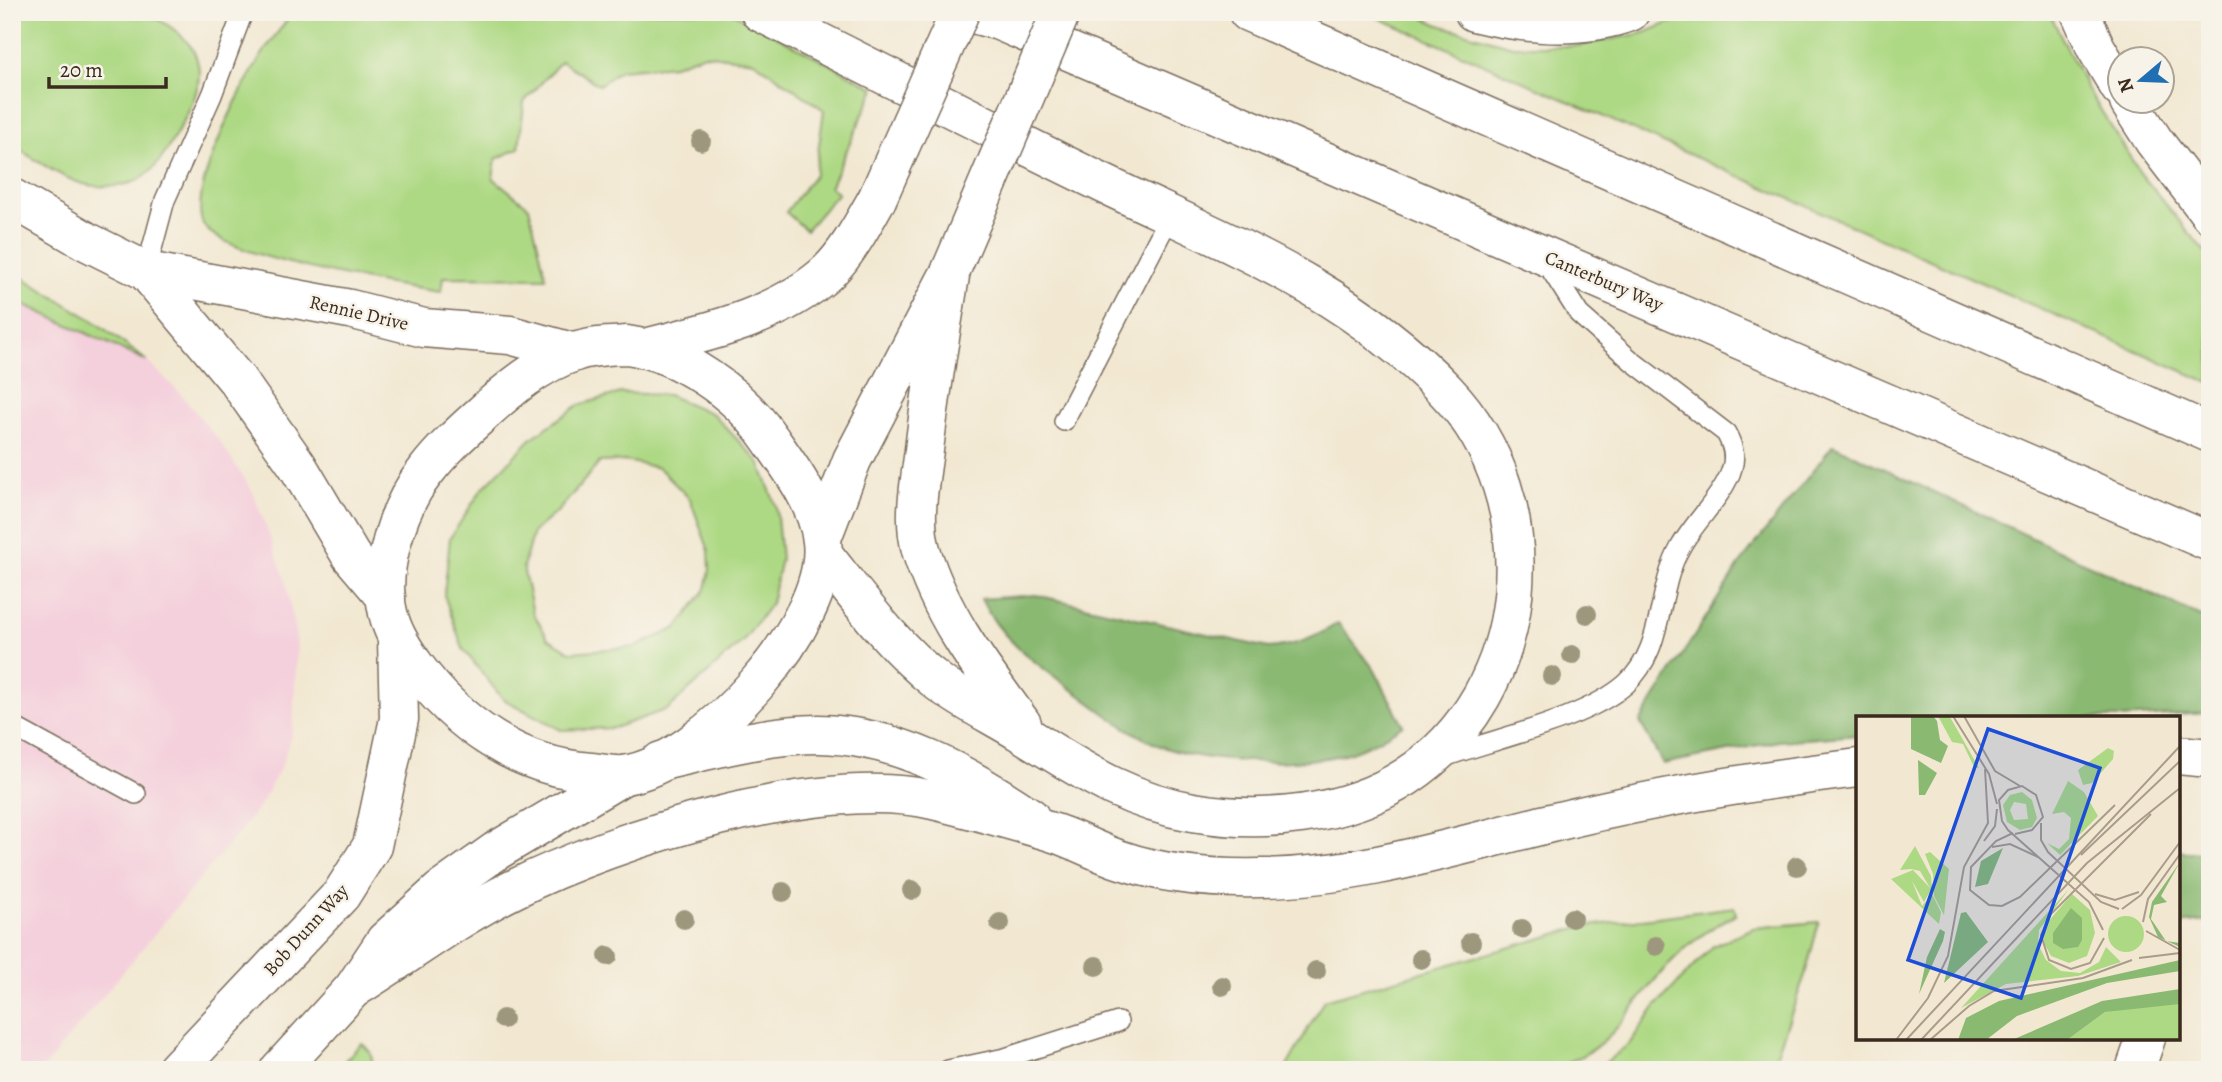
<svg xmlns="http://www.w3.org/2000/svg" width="2222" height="1082" font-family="Alegreya,serif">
	<rect width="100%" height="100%" fill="#f7f3e8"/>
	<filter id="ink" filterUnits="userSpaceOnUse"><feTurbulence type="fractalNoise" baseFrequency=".0143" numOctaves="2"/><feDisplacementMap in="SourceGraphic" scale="14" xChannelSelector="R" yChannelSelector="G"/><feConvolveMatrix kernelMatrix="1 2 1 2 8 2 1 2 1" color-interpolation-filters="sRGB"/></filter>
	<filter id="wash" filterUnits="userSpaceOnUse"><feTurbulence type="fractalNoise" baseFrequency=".00686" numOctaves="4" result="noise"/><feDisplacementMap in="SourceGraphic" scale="28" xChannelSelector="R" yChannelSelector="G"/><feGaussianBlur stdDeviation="1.57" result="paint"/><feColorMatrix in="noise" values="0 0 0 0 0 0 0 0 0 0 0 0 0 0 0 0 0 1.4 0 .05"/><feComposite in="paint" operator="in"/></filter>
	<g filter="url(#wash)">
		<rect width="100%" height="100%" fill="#f2e8d2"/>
		<polygon fill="#f4cfdc" points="12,299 147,361 179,392 218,439 253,492 285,578 297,643 293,729 281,767 260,806 42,1070 12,1070"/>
		<g fill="#aed984" stroke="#748251" stroke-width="2" fill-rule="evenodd">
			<path d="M12 12C49 12 131 4 161 21 218 53 201 93 174 138 165 153 156 170 140 179 125 187 104 188 88 185 66 182 32 157 12 145Z"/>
			<path d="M293 12H731L875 88 830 187 838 193 806 230 786 212 815 174 824 110 754 61 704 54 674 65 620 70 599 85 561 61 524 102 519 148 496 159 493 178 529 207 546 278 443 277 441 292C401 287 220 258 203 224 188 191 238 95 256 65 266 46 281 29 293 12Z"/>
			<polygon points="1365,12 1412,12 1439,25 1512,46 1577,46 1644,33 1696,12 2049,12 2087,88 2140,173 2210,258 2210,383"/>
			<polygon points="12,271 94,321 147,361 12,299"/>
			<path d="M621 393 668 395 713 414 759 462 776 506 781 559 771 603 744 640 668 709 614 728 561 730 503 699 463 649 444 595 450 538 482 489 532 438 579 405ZM626 461 659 468 690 499 709 551 710 570 706 589 677 628 635 647 571 652 548 638 533 613 523 567 533 532 559 510 600 462Z"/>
			<path d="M1734 907 1736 914C1707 929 1681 949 1660 974 1619 1021 1614 1048 1549 1070H1285L1324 1000 1581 927Z"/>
			<polygon points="1819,922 1805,975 1771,1070 1596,1070 1629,1044 1657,1005 1713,946 1753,928"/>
			<polygon points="362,1043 370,1052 375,1070 336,1070"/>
		</g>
		<g fill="#8ab972" stroke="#627248" stroke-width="2">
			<polygon points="1833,445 2210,621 2210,713 2120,718 1858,718 1858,735 1779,741 1663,764 1640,722 1739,565"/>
			<path d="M1036 595 1268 648C1296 646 1315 638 1338 623L1374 669 1403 725C1387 736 1369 746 1351 752 1305 767 1205 764 1160 746 1126 732 1096 706 1066 685 1031 660 1000 638 981 599Z"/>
			<polygon points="2178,851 2210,854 2210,921 2178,924"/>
		</g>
	</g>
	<g filter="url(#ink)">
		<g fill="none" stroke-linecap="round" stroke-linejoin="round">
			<g stroke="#7b6c5d" stroke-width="22">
				<g id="lane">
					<polyline points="146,271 165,200 212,95 243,12"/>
					<polyline points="1064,421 1170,216"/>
					<polyline points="12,726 136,794"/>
					<path d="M1444 757C1497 738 1585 720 1626 684 1665 649 1656 591 1680 548 1693 523 1725 494 1732 468 1736 455 1732 444 1726 433L1632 361 1579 314 1546 262"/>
					<polyline points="948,1070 1005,1058 1118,1022"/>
				</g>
			</g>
			<g stroke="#7b6c5d" stroke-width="41">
				<polyline id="street" points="2135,1070 2146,1038"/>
			</g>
			<g stroke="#7b6c5d" stroke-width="41">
				<g id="secondary">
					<polyline points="12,198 86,241 146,271 350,309 424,328 510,335 572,352"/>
					<polyline points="146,271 238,381 297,465 351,556 386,597"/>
				</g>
			</g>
			<g stroke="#7b6c5d" stroke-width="41">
				<g id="primary">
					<path d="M627 345C681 353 737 392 768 436 789 466 818 504 822 541 832 623 702 764 624 775 614 776 601 773 591 772 519 767 457 724 415 666 405 652 395 637 390 620 375 575 398 506 426 471 442 450 462 432 482 414 508 390 540 363 575 352 592 346 609 346 627 345Z"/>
					<path d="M645 348C709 332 779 317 829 271 849 251 863 223 877 199"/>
					<polyline points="822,538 852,460 947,278"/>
					<polyline points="176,1070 341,895 372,846 399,719 397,639"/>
					<polyline points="279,1070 353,989 385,941 440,891 496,851 624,775"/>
				</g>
			</g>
			<g stroke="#7b6c5d" stroke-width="41">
				<g id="highway">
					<path d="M760 12C875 70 989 128 1104 184 1229 244 1348 289 1446 391 1550 500 1535 693 1406 777 1345 816 1263 824 1193 812 1123 800 1079 768 1020 732 994 716 963 701 938 682 893 647 858 598 823 554"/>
					<polyline points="965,12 999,21 2210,542"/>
					<polyline points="1248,12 2210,433"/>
					<path d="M1474 12C1523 24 1581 30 1630 12"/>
					<polyline points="2080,12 2096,48 2120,88"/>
					<polyline points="2129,102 2154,141 2210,214"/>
					<path d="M951 270C941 330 931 389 924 450 920 482 912 518 921 550 941 616 982 669 1022 724"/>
					<polyline points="2178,755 2210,758"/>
					<path d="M661 761C712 750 766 734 819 734 897 735 966 774 1030 817"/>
					<path d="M353 989C407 956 457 917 514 889 616 838 821 774 933 800 971 809 1010 820 1048 831 1073 838 1096 852 1121 860 1165 875 1215 879 1261 878 1360 877 1452 847 1547 824 1650 798 1753 781 1858 768"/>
				</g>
			</g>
			<use href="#lane" stroke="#fff" stroke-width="19"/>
			<use href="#street" stroke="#fff" stroke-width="38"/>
			<use href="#secondary" stroke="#fff" stroke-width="38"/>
			<use href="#primary" stroke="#fff" stroke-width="38"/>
			<use href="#highway" stroke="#fff" stroke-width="38"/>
			<g stroke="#7b6c5d" stroke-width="41" stroke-linecap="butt">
				<g id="primary-bridge">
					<polyline points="877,199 960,12"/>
					<polyline points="951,270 1061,12"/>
				</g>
			</g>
			<use href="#primary-bridge" stroke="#fff" stroke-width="38"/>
		</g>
		<g fill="#9d987d">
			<circle cx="701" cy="141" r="10"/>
			<circle cx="1587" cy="614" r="10"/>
			<circle cx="1572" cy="655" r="10"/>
			<circle cx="1552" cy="676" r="10"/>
			<circle cx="1797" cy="866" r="10"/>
			<circle cx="912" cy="890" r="10"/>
			<circle cx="783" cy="892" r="10"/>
			<circle cx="1572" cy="918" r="10"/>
			<circle cx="684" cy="919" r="10"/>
			<circle cx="1000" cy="923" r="10"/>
			<circle cx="1522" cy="929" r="10"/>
			<circle cx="1471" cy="942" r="10"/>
			<circle cx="1656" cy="946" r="10"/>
			<circle cx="608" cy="956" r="10"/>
			<circle cx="1421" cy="959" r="10"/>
			<circle cx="1096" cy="966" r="10"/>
			<circle cx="1316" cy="971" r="10"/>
			<circle cx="1222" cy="986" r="10"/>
			<circle cx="503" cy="1019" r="10"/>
		</g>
	</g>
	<g text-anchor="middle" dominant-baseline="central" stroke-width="5" stroke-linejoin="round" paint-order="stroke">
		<g font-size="19" fill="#3b2a1e" stroke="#f7f3e8">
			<text transform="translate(1604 281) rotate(23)">Canterbury Way</text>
			<text transform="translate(359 313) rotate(13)">Rennie Drive</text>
			<text transform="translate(306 930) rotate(-48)">Bob Dunn Way</text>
		</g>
	</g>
	<g transform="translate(1856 716)">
		<rect width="324" height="324" fill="#f2e8d2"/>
		<path d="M82 0 94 1 123 52 118 51 107 28 96 26ZM252 32 258 35 257 43 236 67 227 69 222 54ZM212 65 228 76 242 100 204 139 191 127 203 133 213 123 215 102 208 96 196 98ZM166 76 176 84 181 102 176 111 164 114 151 106 147 89 154 79ZM158 86 170 88 172 103 158 104 154 94ZM59 130 75 160 76 172 68 186 56 165 66 190 76 178 85 196 83 208 35 163 57 154 74 172 64 155 55 153 44 154ZM74 136 93 153 88 199 78 180 77 158 69 138ZM213 173 183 214 182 228 190 244 205 255 224 257 243 246 250 231 265 246 222 260 150 268 105 292ZM216 178 234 194 239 217 231 240 213 247 195 240 187 225 191 207ZM252 218a18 18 0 1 1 36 0a18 18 0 1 1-36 0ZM299 287 324 288V324H211L249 296Z" fill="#aed984" fill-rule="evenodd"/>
		<path d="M55 0H77L81 5 84 24 92 30 85 47 55 33ZM62 44 81 57 69 79H63ZM147 132 132 168 119 171 125 145ZM324 146 305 180 311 186 298 189 295 203 310 225 324 227V231L302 221 293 201 296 186ZM215 192 226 202V224L222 231 207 233 197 227V217ZM110 196 132 226 88 267 105 197ZM84 213 89 216 87 225 63 278 71 241ZM324 244V255L251 267 161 300 130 324H102L110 302 143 285ZM324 273V288L249 296 211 324H156L246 285Z" fill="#8ab972"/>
		<path fill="none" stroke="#a99c8a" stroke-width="2" d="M97 0 133 58 141 88M108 0 139 55 164 70M185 107V124L192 136 245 186 263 193M157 117 140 125 115 151 114 174 133 189 146 190 164 181 259 89M159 118 176 114 187 101 180 79 166 70 152 74 143 84 146 105 152 114 233 186 247 214M128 125 139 110 141 93M136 131 154 128 182 141M225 139 324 45M239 178 259 184 283 176M266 193 285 179 324 126M287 206 292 183 324 138M290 215 324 234M248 222 234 247 215 253 193 244 185 219 195 198 295 98M283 242 324 237M40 324 72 282 92 240 108 151 132 107 129 53M50 324 324 30M65 324 231 147 324 72M74 324 113 290 138 275 227 262 276 244"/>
		<path fill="#1d4ed8" fill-opacity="0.15" stroke="#1d4ed8" stroke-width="3.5" d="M132 13 244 52 165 282 52 244Z"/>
		<rect width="324" height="324" fill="none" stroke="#3b2a1e" stroke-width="3.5"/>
	</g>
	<rect width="2222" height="1082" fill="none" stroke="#f7f3e8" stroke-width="42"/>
	<g transform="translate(2141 80) rotate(251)"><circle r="33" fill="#f7f3e8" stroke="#aca397" stroke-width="2"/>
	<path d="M0-5L12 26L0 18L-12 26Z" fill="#1f6fb2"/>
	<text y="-10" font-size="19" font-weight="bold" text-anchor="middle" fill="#3b2a1e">N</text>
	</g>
	<path d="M49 77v10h117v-10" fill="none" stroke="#3b2a1e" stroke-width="3.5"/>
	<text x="60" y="77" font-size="21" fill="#3b2a1e" stroke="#f7f3e8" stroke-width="5" paint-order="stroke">20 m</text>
</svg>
